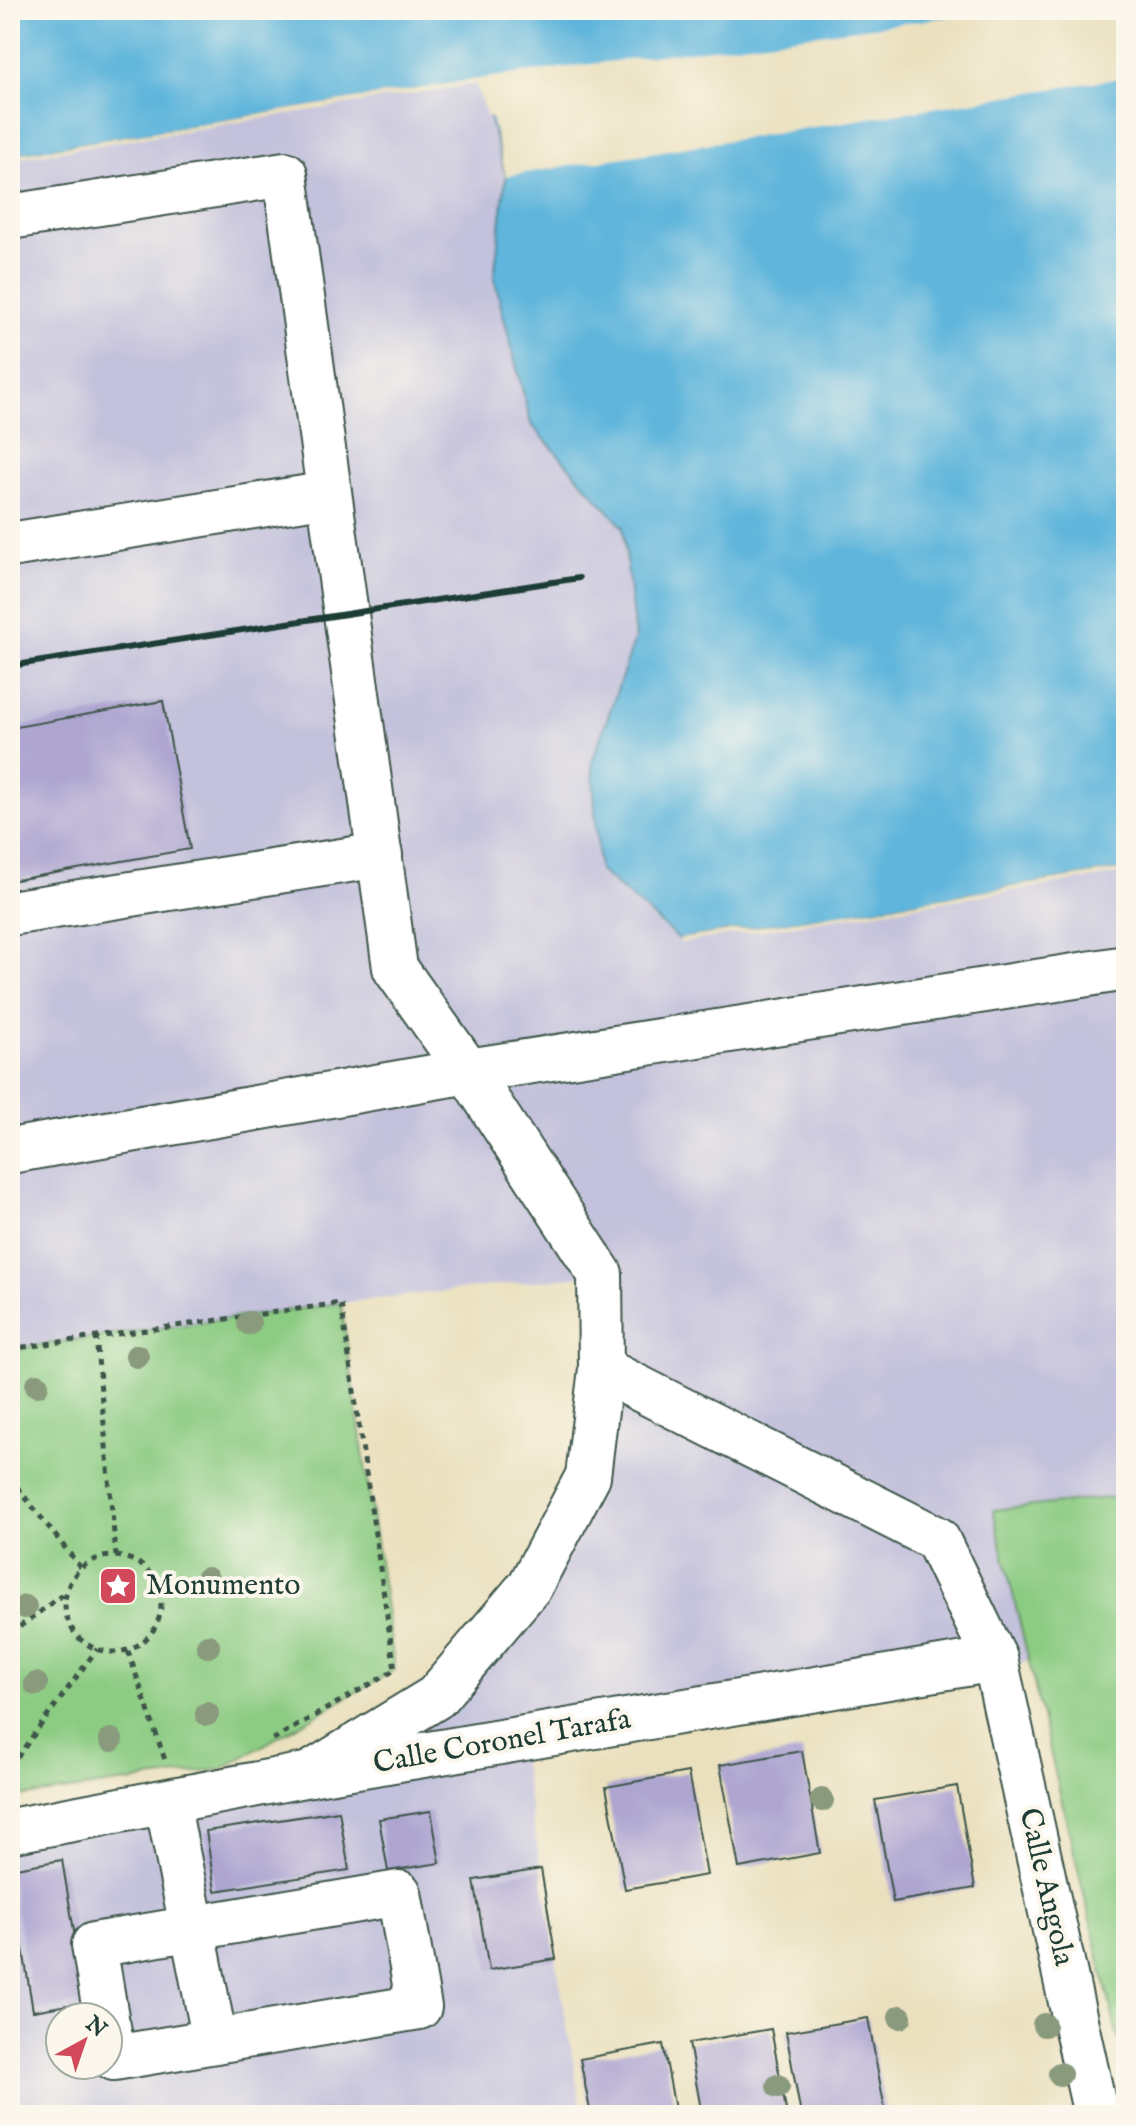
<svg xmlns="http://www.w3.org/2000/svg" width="1136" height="2125" font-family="'IM FELL English',serif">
	<rect width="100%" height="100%" fill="#fbf7ec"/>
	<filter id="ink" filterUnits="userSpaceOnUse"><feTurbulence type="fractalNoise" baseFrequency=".0125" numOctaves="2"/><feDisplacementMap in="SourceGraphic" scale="16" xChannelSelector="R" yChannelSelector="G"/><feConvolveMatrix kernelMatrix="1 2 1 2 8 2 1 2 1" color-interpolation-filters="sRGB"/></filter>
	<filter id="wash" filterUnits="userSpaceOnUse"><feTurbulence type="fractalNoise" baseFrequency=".006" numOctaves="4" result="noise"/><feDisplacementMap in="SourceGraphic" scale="32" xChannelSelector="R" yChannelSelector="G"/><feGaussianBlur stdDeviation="1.8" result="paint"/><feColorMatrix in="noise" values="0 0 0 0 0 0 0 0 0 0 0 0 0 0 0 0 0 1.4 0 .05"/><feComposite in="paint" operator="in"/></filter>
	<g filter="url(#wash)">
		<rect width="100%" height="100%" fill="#eae0bd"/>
		<path fill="#c3c1db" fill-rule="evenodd" d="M478 79 506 176 494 278 531 424 623 526 635 639 592 762 679 939 1126 869V1496L993 1511 1029 1661 519 1739 582 2115H10V1831L200 1796 436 1697 588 1476 600 1274 341 1303 10 1349V155ZM60 2017H108V2065H60Z"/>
		<g fill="#8bcb82" stroke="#55845b" stroke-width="2">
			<polygon points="341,1303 395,1670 222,1769 10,1798 10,1349"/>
			<polygon points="1126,1496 1126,2072 993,1510"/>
		</g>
		<polygon fill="#5fb5db" stroke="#3f7988" stroke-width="2" points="10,10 1126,10 1126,869 679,939 599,870 592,762 635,639 623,527 531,424 494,278 506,176 478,80 10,155"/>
		<g fill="#eae0bd">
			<polygon points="1001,10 1126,10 1126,77 506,176 491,117 487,117 475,84 10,159 10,155 478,79"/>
			<polygon points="1126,869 1126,873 680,943 679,939"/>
		</g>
		<g id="blocks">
			<g fill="#aea6d1">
				<polygon points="163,701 190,849 10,881 10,728"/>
				<polygon points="802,1751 820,1853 739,1868 720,1765"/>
				<polygon points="688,1772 707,1875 625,1889 606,1787"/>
				<polygon points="957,1786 975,1888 893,1902 875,1800"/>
				<polygon points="339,1811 349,1870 215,1891 206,1831"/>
				<polygon points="431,1811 440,1863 388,1871 379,1819"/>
				<polygon points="62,1860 86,2002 33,2011 10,1869"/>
				<polygon points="541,1869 556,1959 489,1970 474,1880"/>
				<polygon points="868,2018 886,2115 801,2115 786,2032"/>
				<polygon points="771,2029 787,2115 702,2115 689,2043"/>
				<polygon points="663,2044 676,2115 591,2115 580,2059"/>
			</g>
		</g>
	</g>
	<g filter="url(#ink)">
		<use href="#blocks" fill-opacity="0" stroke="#3d5549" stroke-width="2"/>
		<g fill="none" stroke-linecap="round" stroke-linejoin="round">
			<g stroke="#3d5549" stroke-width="48">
				<g id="minor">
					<polyline points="10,217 285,174 395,968 468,1071 600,1274 601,1369 588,1476 530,1586 436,1697 310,1774"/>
					<polyline points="10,545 329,494"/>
					<polyline points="10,913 380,855"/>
					<polyline points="10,1151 468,1071 1126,968"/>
					<polyline points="167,1802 215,2041"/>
					<polyline points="10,1831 310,1774 995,1659 937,1539 601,1369"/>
					<polyline points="106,2017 94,1945 399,1893 419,2007 114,2058 108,2026"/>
				</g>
			</g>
			<g stroke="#3d5549" stroke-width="48">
				<polyline id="major" points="995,1659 1096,2115"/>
			</g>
			<g stroke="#3d5549" stroke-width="5" stroke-dasharray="6 6" stroke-linecap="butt">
				<polyline points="96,1336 116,1556"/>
				<polyline points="10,1349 341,1303 395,1670 270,1741"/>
				<polyline points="10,1478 81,1568"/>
				<circle cx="113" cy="1604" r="48"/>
				<polyline points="10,1634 66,1592"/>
				<polyline points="128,1651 166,1763"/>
				<polyline points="10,1767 97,1649"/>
			</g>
			<use href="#minor" stroke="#fff" stroke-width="44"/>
			<use href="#major" stroke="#fff" stroke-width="44"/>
			<polyline stroke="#1f3d34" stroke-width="6" points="10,666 579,578"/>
		</g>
		<g fill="#899a7d">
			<circle cx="249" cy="1323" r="12"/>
			<circle cx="137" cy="1356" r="12"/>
			<circle cx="37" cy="1385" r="12"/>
			<circle cx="207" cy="1579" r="12"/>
			<circle cx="25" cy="1607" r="12"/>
			<circle cx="208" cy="1646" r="12"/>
			<circle cx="36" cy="1684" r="12"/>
			<circle cx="207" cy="1714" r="12"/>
			<circle cx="111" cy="1740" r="12"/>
			<circle cx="822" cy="1800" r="12"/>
			<circle cx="900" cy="2017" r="12"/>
			<circle cx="1044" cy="2025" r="12"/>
			<circle cx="1060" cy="2074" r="12"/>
			<circle cx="778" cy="2086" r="12"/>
		</g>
	</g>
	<defs>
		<g id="sight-square" transform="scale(2)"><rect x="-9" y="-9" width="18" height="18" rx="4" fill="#d1495b" stroke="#fbf7ec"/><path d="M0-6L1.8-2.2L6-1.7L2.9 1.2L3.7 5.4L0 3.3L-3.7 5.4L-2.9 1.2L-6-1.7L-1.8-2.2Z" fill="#fff"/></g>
	</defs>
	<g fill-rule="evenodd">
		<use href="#sight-square" x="118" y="1586"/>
	</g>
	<g text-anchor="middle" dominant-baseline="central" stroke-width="8" stroke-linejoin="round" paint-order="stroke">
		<g font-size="30" fill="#1f3d34" stroke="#fbf7ec" text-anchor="start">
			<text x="146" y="1586">Monumento</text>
		</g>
		<g font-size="30" fill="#1f3d34" stroke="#fbf7ec">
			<text transform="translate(502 1742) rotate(-10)">Calle Coronel Tarafa</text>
			<text transform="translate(1046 1887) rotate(77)">Calle Angola</text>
		</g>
	</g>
	<rect width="1136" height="2125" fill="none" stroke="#fbf7ec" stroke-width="40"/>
	<g transform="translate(84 2041) rotate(40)"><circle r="38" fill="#fbf7ec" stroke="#a3ada2" stroke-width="2"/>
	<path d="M0-6L14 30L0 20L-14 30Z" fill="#d1495b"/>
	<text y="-12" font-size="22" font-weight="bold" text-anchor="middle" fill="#1f3d34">N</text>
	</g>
</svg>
